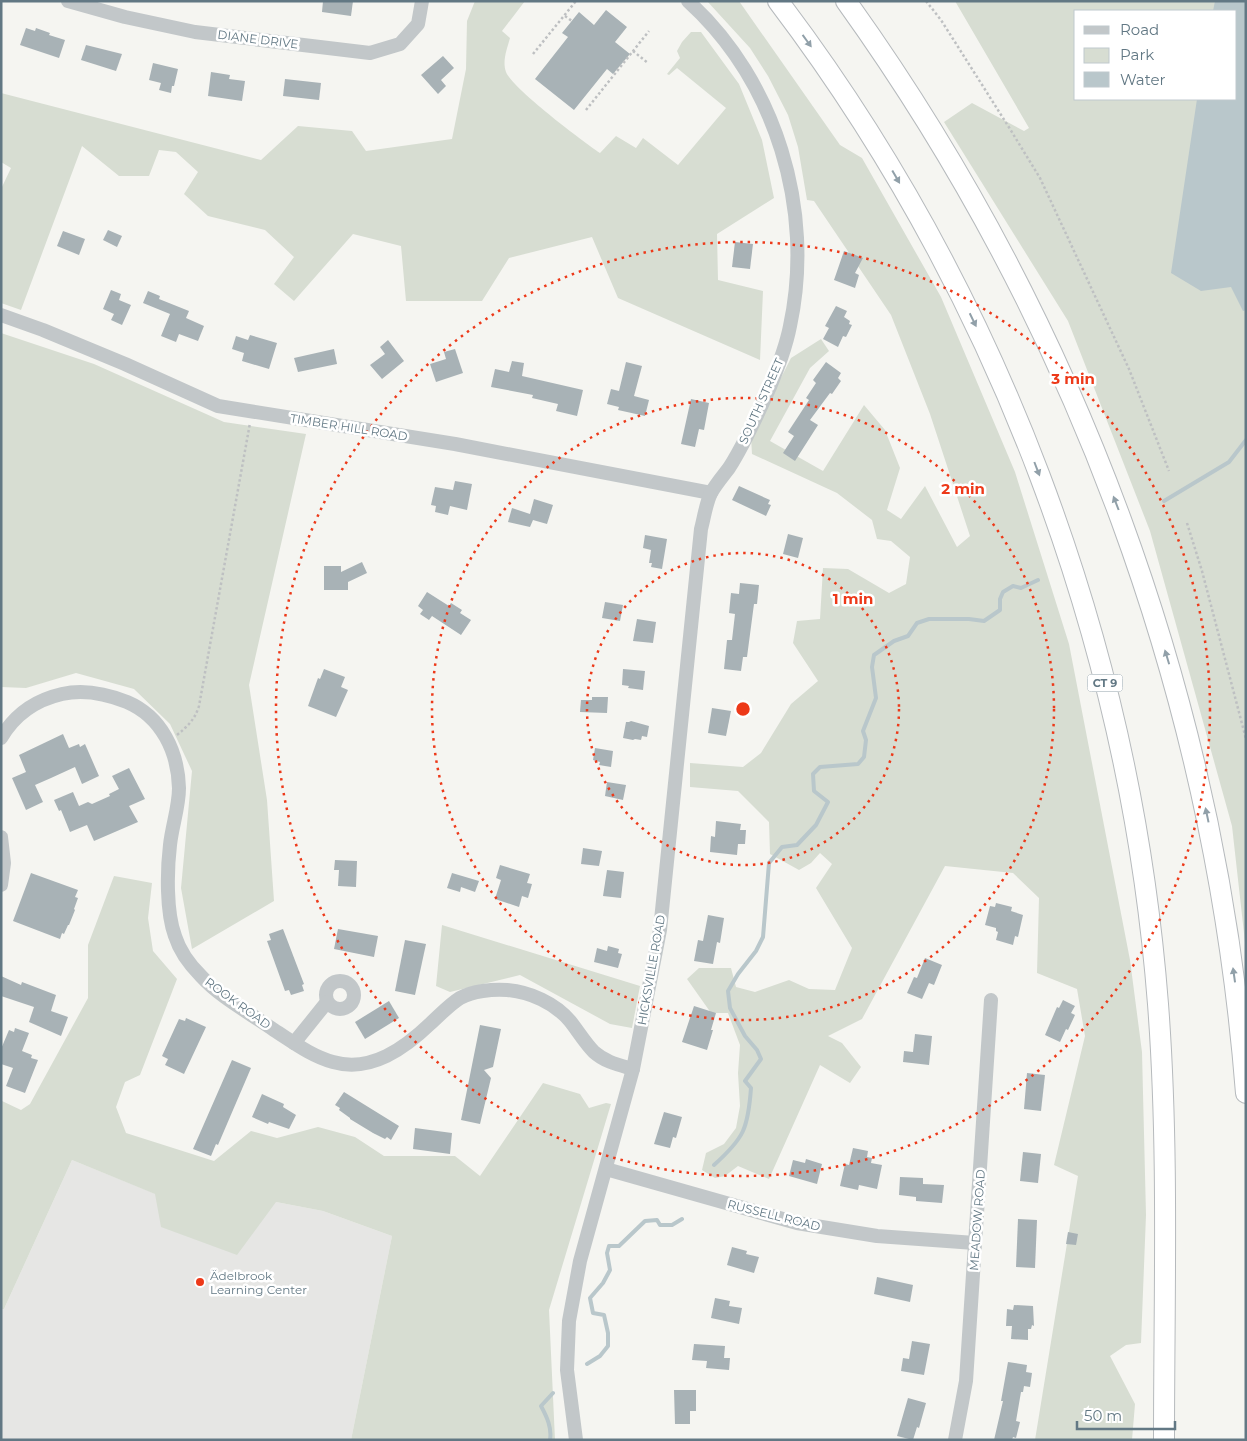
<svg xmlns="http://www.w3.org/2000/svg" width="1247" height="1441" font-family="Montserrat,sans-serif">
	<rect width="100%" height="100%" fill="#f5f5f1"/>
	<polygon fill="#e6e6e4" points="72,1160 156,1194 276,1202 323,1211 392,1236 351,1440 1,1440 1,1309 4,1309"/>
	<g fill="#d7ddd2" fill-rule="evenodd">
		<path d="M475 1H525L502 31 510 38C507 49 502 61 506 72 513 89 581 140 600 153L616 136 636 148 643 138 678 165 726 108 677 68 669 75 667 74 680 58 677 51 682 42 691 32H701L739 84 762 140 774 198 717 234 718 280 763 291 760 360 618 298 592 237 509 258 482 301H406L401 246 353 234 294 301 274 284 294 257 265 230 208 216 184 194 198 172 176 152 159 150 149 176H119L82 146 21 310 1 303V189L11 168 1 162V93L261 160 298 126 352 131 366 151 452 139 466 69 467 21Z"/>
		<polygon points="707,1 739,1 840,145 862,158 941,297 1015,472 1069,644 1130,960 1142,1052 1146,1215 1141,1343 1126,1345 1110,1356 1135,1404 1132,1440 1035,1440 1078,1176 1054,1165 1085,1036 1077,989 1037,973 1039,898 1013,873 945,866 862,1019 828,1036 842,1043 861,1067 850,1083 820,1065 769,1179 738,1166 725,1176 715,1178 702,1170 706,1153 724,1144 736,1128 740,1106 738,1073 740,1045 728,1013 711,1013 687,979 699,968 731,968 736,987 755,992 789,980 809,989 835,990 852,948 816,888 832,864 820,853 811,863 799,870 770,854 769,822 738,791 690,787 690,763 743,767 761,753 791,704 818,681 793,643 797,621 820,619 823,568 848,569 889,593 906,584 910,557 891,541 877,539 872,520 837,493 752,454 751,437 791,358 821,339 829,351 810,368 770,441 823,471 864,405 885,430 900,468 887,510 901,519 925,486 957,547 970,536 930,414 891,315 814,201 807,200 798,147 788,115 768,76 750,48"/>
		<path d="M955 1H1246V951L1232 826 1150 531 1068 321 944 122 972 103 1024 131 1029 128ZM1076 11H1236V99H1076Z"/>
		<polygon points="1,333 94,364 224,422 306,434 249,685 267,800 274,901 192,949 181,888 192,771 170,724 134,689 76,673 26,688 1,687"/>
		<polygon points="114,876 152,883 148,918 153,951 177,979 140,1075 125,1082 116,1107 126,1133 214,1161 251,1131 277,1138 318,1127 355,1137 384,1156 455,1156 480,1176 543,1083 580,1094 589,1108 606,1103 611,1104 549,1310 555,1440 351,1440 392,1236 323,1211 276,1202 237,1255 161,1227 155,1194 72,1160 4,1309 1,1309 1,1099 2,1101 21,1110 30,1104 88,998 88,945"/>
		<polygon points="442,925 640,986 632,1028 610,1024 520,975 450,992 436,986"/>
	</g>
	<polygon fill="#b9c7cb" points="1215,1 1246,1 1246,310 1243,311 1231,287 1201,291 1171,273 1197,99 1236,99 1236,11 1213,11"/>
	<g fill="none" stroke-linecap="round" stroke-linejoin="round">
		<g stroke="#b9c7cb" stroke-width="4">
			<polyline points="1164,501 1229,462 1246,440"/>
			<path d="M714 1165C744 1138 748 1129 751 1088L745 1081 761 1059 757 1050 745 1036 730 1008 728 991 738 974 756 951 763 937 769 863 782 847 797 845 816 825 828 802 814 791 813 774 820 767 858 764 864 757 866 740 863 731 876 698 872 667 874 655 894 641 908 636 917 623 929 619H969L984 621 1000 610V599L1003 592 1013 586 1021 588 1038 580"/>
			<polyline points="587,1364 600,1356 608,1346 608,1333 604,1315 593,1313 590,1298 603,1283 610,1270 607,1253 609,1246 619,1246 645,1221 657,1220 660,1225 672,1225 682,1219"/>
			<path d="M550 1440C552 1428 547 1417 541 1406L553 1393"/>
		</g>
	</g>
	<g fill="#a8b2b6">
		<polygon points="323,1 353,1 351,16 322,12"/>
		<polygon points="606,10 627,27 615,42 630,54 613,74 607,69 574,110 535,79 568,37 562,33 579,12 594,25"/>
		<polygon points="26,28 35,31 36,28 50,33 49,35 65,40 59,58 20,45"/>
		<polygon points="86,45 122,54 116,71 81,60"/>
		<polygon points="443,56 454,68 441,80 446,86 438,94 421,75"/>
		<polygon points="153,63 178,69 174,86 172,86 171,93 159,90 161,83 149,80"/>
		<polygon points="211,72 230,75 229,79 245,81 242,101 208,96"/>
		<polygon points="285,79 321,83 319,100 283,96"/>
		<polygon points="108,230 122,236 117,247 103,240"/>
		<polygon points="63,231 85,239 79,255 57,246"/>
		<polygon points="735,242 753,244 750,269 732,267"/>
		<polygon points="844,251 863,258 855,273 859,275 855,288 834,280"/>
		<polygon points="111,290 121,294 119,300 131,305 122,325 111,320 114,314 103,309"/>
		<polygon points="148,291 160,296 159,299 189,311 186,318 204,326 198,341 179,334 176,342 161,336 170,314 143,303"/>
		<polygon points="836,306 847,311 844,317 850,321 849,324 852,325 846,337 843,336 838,347 823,339 829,328 825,326"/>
		<polygon points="250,335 277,343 269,369 242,361 244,353 232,349 236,336 248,340"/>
		<polygon points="388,340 404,361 382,379 370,365 385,354 380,347"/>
		<polygon points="334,349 337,364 298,372 294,358"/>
		<polygon points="455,349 463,373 436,382 430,364 446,359 444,352"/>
		<polygon points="512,361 524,363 522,376 583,390 577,416 556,411 558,404 532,398 533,395 491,387 495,369 509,372"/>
		<polygon points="626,362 642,366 634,396 649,400 645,416 618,410 619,407 607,404 611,389 619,391"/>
		<polygon points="826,362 841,373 838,378 841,381 832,394 830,393 810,420 818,425 795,461 783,453 794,436 788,432 809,400 806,398 816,383 813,380"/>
		<polygon points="691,399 709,403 704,430 699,429 695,447 681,444"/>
		<polygon points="455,481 472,484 467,510 450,506 448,515 435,512 436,506 431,505 435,487 453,490"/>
		<polygon points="739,486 770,500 768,504 771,505 766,516 732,500"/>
		<polygon points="534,499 553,505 547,524 533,520 530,527 508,522 512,508 530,514"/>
		<polygon points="788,534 803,538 798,558 783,554"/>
		<polygon points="645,535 667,539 662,569 651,567 652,563 649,563 651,550 643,548"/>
		<polygon points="362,562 367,573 348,582 348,590 324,590 324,566 341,566 341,572"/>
		<polygon points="740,583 759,585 757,604 754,604 747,657 743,657 741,671 724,669 727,640 732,640 735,614 729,613 731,593 739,594"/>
		<polygon points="427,592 449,606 451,603 462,610 460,613 471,620 461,635 432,616 429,620 420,614 423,610 418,606"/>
		<polygon points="605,602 623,605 620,621 602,618"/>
		<polygon points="637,619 656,622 653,643 633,641"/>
		<polygon points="324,669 345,677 341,687 348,690 336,717 308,706 318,678 320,679"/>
		<polygon points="623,669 645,671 643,690 628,688 629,686 622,685"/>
		<polygon points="592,697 608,697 607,713 580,712 581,700 592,700"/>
		<polygon points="712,708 731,711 726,736 708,733"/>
		<polygon points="631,721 649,726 647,737 642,736 641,740 635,739 633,740 623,738 626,722 629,722"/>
		<polygon points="63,734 69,748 79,744 80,747 85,744 99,776 82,784 75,767 51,778 35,785 43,802 26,810 12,778 26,772 19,755"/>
		<polygon points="595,748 613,751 611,767 599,765 600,762 593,760"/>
		<polygon points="129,768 145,799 129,806 138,822 94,841 87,825 70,832 61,810 59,811 54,800 73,792 79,806 88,802 92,804 110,796 109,794 119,789 112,776"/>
		<polygon points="607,782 626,785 623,800 605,796"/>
		<polygon points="716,821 741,824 740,830 746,830 745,844 738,844 737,855 710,852 711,836 715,837"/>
		<polygon points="583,848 602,851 599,866 581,864"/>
		<polygon points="335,860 357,861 356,887 338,886 339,870 334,870"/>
		<polygon points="500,865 530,874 527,883 532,884 528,898 522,896 519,907 495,899 501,880 496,878"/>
		<polygon points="607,870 624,872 621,898 603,896"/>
		<polygon points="31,873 78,890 75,897 78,898 74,909 75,910 69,925 68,925 64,934 62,933 60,939 13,921"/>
		<polygon points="452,873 479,881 475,892 461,887 460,892 447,888"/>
		<polygon points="996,903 1012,907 1011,911 1023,915 1018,937 1015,936 1013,945 996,940 998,932 996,931 996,928 985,925 990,906 995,907"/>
		<polygon points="708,915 724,918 720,943 717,942 713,964 694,961 698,940 703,941"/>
		<polygon points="283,929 304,984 302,985 304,991 291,995 289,990 285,991 267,941 271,940 269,934"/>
		<polygon points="338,929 378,936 374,957 334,949"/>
		<polygon points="405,940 426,944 415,995 395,991"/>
		<polygon points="608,946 619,949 618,953 622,954 618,968 594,962 597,948 607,951"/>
		<polygon points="925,958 942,965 934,985 929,983 922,999 907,993 914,977 917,978"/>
		<polygon points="1,976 21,985 22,982 56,995 51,1011 68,1017 61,1036 29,1022 34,1007 1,996"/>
		<polygon points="1063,1000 1075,1006 1071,1013 1075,1015 1068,1030 1066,1029 1060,1042 1045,1035 1057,1007 1059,1008"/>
		<polygon points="389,1001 399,1018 365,1039 355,1022"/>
		<polygon points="694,1006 716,1013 711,1030 713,1030 707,1050 682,1042"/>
		<polygon points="186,1018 206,1027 184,1074 165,1065 168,1059 162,1056 179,1019 185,1021"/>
		<polygon points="480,1025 501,1029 493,1067 484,1070 491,1078 480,1124 461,1120"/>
		<polygon points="15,1028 29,1033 22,1051 32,1055 31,1058 38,1060 25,1093 6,1086 13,1068 1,1064 1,1049 9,1030 14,1032"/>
		<polygon points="915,1034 932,1036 929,1065 903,1062 904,1051 913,1052"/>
		<polygon points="232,1060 251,1068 218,1145 216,1144 211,1156 193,1149"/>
		<polygon points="1027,1073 1045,1075 1041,1111 1024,1109"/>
		<polygon points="344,1092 399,1126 391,1140 387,1137 385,1139 373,1133 350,1119 350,1118 339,1110 340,1108 335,1105"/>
		<polygon points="262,1094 284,1104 283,1107 296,1115 289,1129 269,1122 268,1124 252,1117"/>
		<polygon points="664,1112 682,1117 676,1138 673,1137 670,1148 654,1144"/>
		<polygon points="415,1128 452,1133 450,1154 413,1149"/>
		<polygon points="853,1148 868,1151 867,1157 872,1158 871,1163 882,1165 877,1189 859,1185 858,1190 840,1186 845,1164 849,1165"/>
		<polygon points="1023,1152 1041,1154 1038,1183 1020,1181"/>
		<polygon points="806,1159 822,1164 817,1184 789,1176 793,1160 805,1163"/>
		<polygon points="900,1177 923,1178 923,1184 944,1185 942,1203 916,1201 916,1197 899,1195"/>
		<polygon points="1018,1219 1037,1220 1035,1268 1016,1267"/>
		<polygon points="1068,1232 1078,1234 1076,1245 1066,1244"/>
		<polygon points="732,1247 747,1251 746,1254 759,1257 754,1273 727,1265"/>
		<polygon points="877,1277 913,1285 910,1302 874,1294"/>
		<polygon points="715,1298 730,1301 729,1306 742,1308 739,1324 711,1318"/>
		<polygon points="1014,1305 1033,1306 1034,1326 1032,1325 1031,1329 1028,1329 1028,1340 1011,1339 1012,1326 1006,1326 1007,1309 1013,1310"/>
		<polygon points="912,1341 930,1344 924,1375 901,1371 903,1358 909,1359"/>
		<polygon points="694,1344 725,1346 724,1358 730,1358 729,1370 706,1368 707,1361 692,1360"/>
		<polygon points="1008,1362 1027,1365 1026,1372 1032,1373 1030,1387 1024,1386 1023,1392 1021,1392 1016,1421 1020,1422 1016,1438 1013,1437 1012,1440 994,1440 1003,1401 1001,1401"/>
		<polygon points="674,1390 696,1390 696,1411 690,1411 690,1424 675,1424"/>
		<polygon points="908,1398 926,1403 919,1428 917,1427 913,1440 897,1436"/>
	</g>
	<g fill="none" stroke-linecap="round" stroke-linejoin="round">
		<g stroke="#b6babd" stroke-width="22">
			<g id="highway">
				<path d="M778 1C997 290 1130 643 1158 1004 1169 1149 1164 1295 1164 1440"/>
				<path d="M846 1C1077 323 1215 698 1246 1093"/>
			</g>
		</g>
		<g stroke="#bec0c2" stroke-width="2.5" stroke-dasharray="2.5 2.5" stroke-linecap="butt">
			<polyline points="926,1 941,20 1010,129 1040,178 1129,369 1169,471"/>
			<polyline points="565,16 572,21"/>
			<polyline points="633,51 648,63"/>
			<polyline points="533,54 576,1"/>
			<polyline points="586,110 649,31"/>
			<polyline points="1187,523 1202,571 1246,739"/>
			<path d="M177 735C188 726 195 719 199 706L250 423"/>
		</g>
		<g stroke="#c2c7c9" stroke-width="14">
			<polyline points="68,1 125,17 195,32 370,53 400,44 418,24 422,1"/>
			<polyline points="1,315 43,330 125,364 218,406 455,444 711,493"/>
			<path d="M1 738C15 714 36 700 62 694 84 689 107 694 127 702 162 717 178 752 179 788 179 807 172 826 170 845 167 870 166 912 175 936 180 952 189 964 201 976 221 998 250 1013 274 1030 293 1042 311 1056 333 1062 371 1073 405 1048 431 1023 441 1014 449 1005 460 998 473 991 492 989 507 990 530 992 555 1003 570 1021 578 1031 585 1043 594 1052 605 1062 619 1065 633 1069"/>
			<polyline points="1,837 4,863 1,885"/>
			<circle cx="340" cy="995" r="14"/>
			<polyline points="294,1043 327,1002"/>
			<polyline points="606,1169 797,1223 877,1236 975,1243"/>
			<path d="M576 1440 567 1370 569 1321 580 1261 633 1069 660 930 701 529C704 518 706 503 711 493 716 484 723 476 729 468 745 443 758 414 770 387 778 367 786 347 790 326 815 210 776 81 688 1"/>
			<polyline points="955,1440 966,1381 991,1000"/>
		</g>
		<use href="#highway" stroke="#fff" stroke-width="20"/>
	</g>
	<defs><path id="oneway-solid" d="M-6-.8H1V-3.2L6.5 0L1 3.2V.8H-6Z" transform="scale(1.25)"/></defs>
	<g fill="#91a0a9">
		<use href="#oneway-solid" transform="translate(807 41) rotate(54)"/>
		<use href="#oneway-solid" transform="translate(896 177) rotate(60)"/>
		<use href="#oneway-solid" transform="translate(973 320) rotate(64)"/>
		<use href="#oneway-solid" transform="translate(1037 469) rotate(69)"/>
		<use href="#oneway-solid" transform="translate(1116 503) rotate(-111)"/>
		<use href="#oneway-solid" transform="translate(1167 657) rotate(-107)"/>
		<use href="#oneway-solid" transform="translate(1207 815) rotate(-102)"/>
		<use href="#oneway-solid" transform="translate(1234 975) rotate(-98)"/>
	</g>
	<g fill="none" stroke="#ed3919" stroke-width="2.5" stroke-dasharray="2.5 5">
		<circle cx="743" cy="709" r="156"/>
		<circle cx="743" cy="709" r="311"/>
		<circle cx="743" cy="709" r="467"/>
	</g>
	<circle fill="#ed3919" stroke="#fff" stroke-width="2" cx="200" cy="1282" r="5"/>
	<g text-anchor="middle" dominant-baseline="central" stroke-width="5" stroke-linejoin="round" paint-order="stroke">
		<rect fill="#fff" stroke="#91a0a9" stroke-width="1" x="1087.5" y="674.5" width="35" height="17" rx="4"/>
		<g font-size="11" font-weight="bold" fill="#627884">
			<text x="1105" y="683">CT 9</text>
		</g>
		<g font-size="12" fill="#627884" stroke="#fff">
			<text transform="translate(258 39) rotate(7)">DIANE DRIVE</text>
			<text transform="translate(761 401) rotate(-66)">SOUTH STREET</text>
			<text transform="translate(349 427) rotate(9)">TIMBER HILL ROAD</text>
			<text transform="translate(651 970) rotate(-80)">HICKSVILLE ROAD</text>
			<text transform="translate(238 1003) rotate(36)">ROOK ROAD</text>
			<text transform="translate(774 1215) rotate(14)">RUSSELL ROAD</text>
			<text transform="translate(977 1220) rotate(-86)">MEADOW ROAD</text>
		</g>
		<g font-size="12" fill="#627884" stroke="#fff" text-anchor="start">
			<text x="210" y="1275">Ädelbrook<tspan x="210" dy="14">Learning Center</tspan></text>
		</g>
	</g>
	<circle cx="743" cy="709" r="8" fill="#ed3919" stroke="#fff" stroke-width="2.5"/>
	<g font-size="15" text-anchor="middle" font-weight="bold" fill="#ed3919" stroke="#fff" stroke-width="5" stroke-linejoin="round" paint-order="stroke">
		<text x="1073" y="384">3 min</text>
		<text x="963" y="494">2 min</text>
		<text x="853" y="604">1 min</text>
	</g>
	<rect width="1247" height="1441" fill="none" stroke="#627884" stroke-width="5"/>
	<rect x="1074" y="10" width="162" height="90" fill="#ffffff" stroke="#c0c9ce"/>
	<rect x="1084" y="26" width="25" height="8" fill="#c2c7c9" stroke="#c0c9ce"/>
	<text x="1120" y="35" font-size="15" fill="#627884">Road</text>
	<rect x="1084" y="48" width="25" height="15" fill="#d7ddd2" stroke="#c0c9ce"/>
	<text x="1120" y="60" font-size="15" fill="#627884">Park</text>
	<rect x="1084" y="72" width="25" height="15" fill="#b9c7cb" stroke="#c0c9ce"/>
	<text x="1120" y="85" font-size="15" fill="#627884">Water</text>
	<path d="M1077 1421v8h98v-8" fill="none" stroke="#627884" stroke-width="2.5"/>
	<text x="1084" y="1421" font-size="15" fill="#627884" stroke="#ffffff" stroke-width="4" paint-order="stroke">50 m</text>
</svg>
